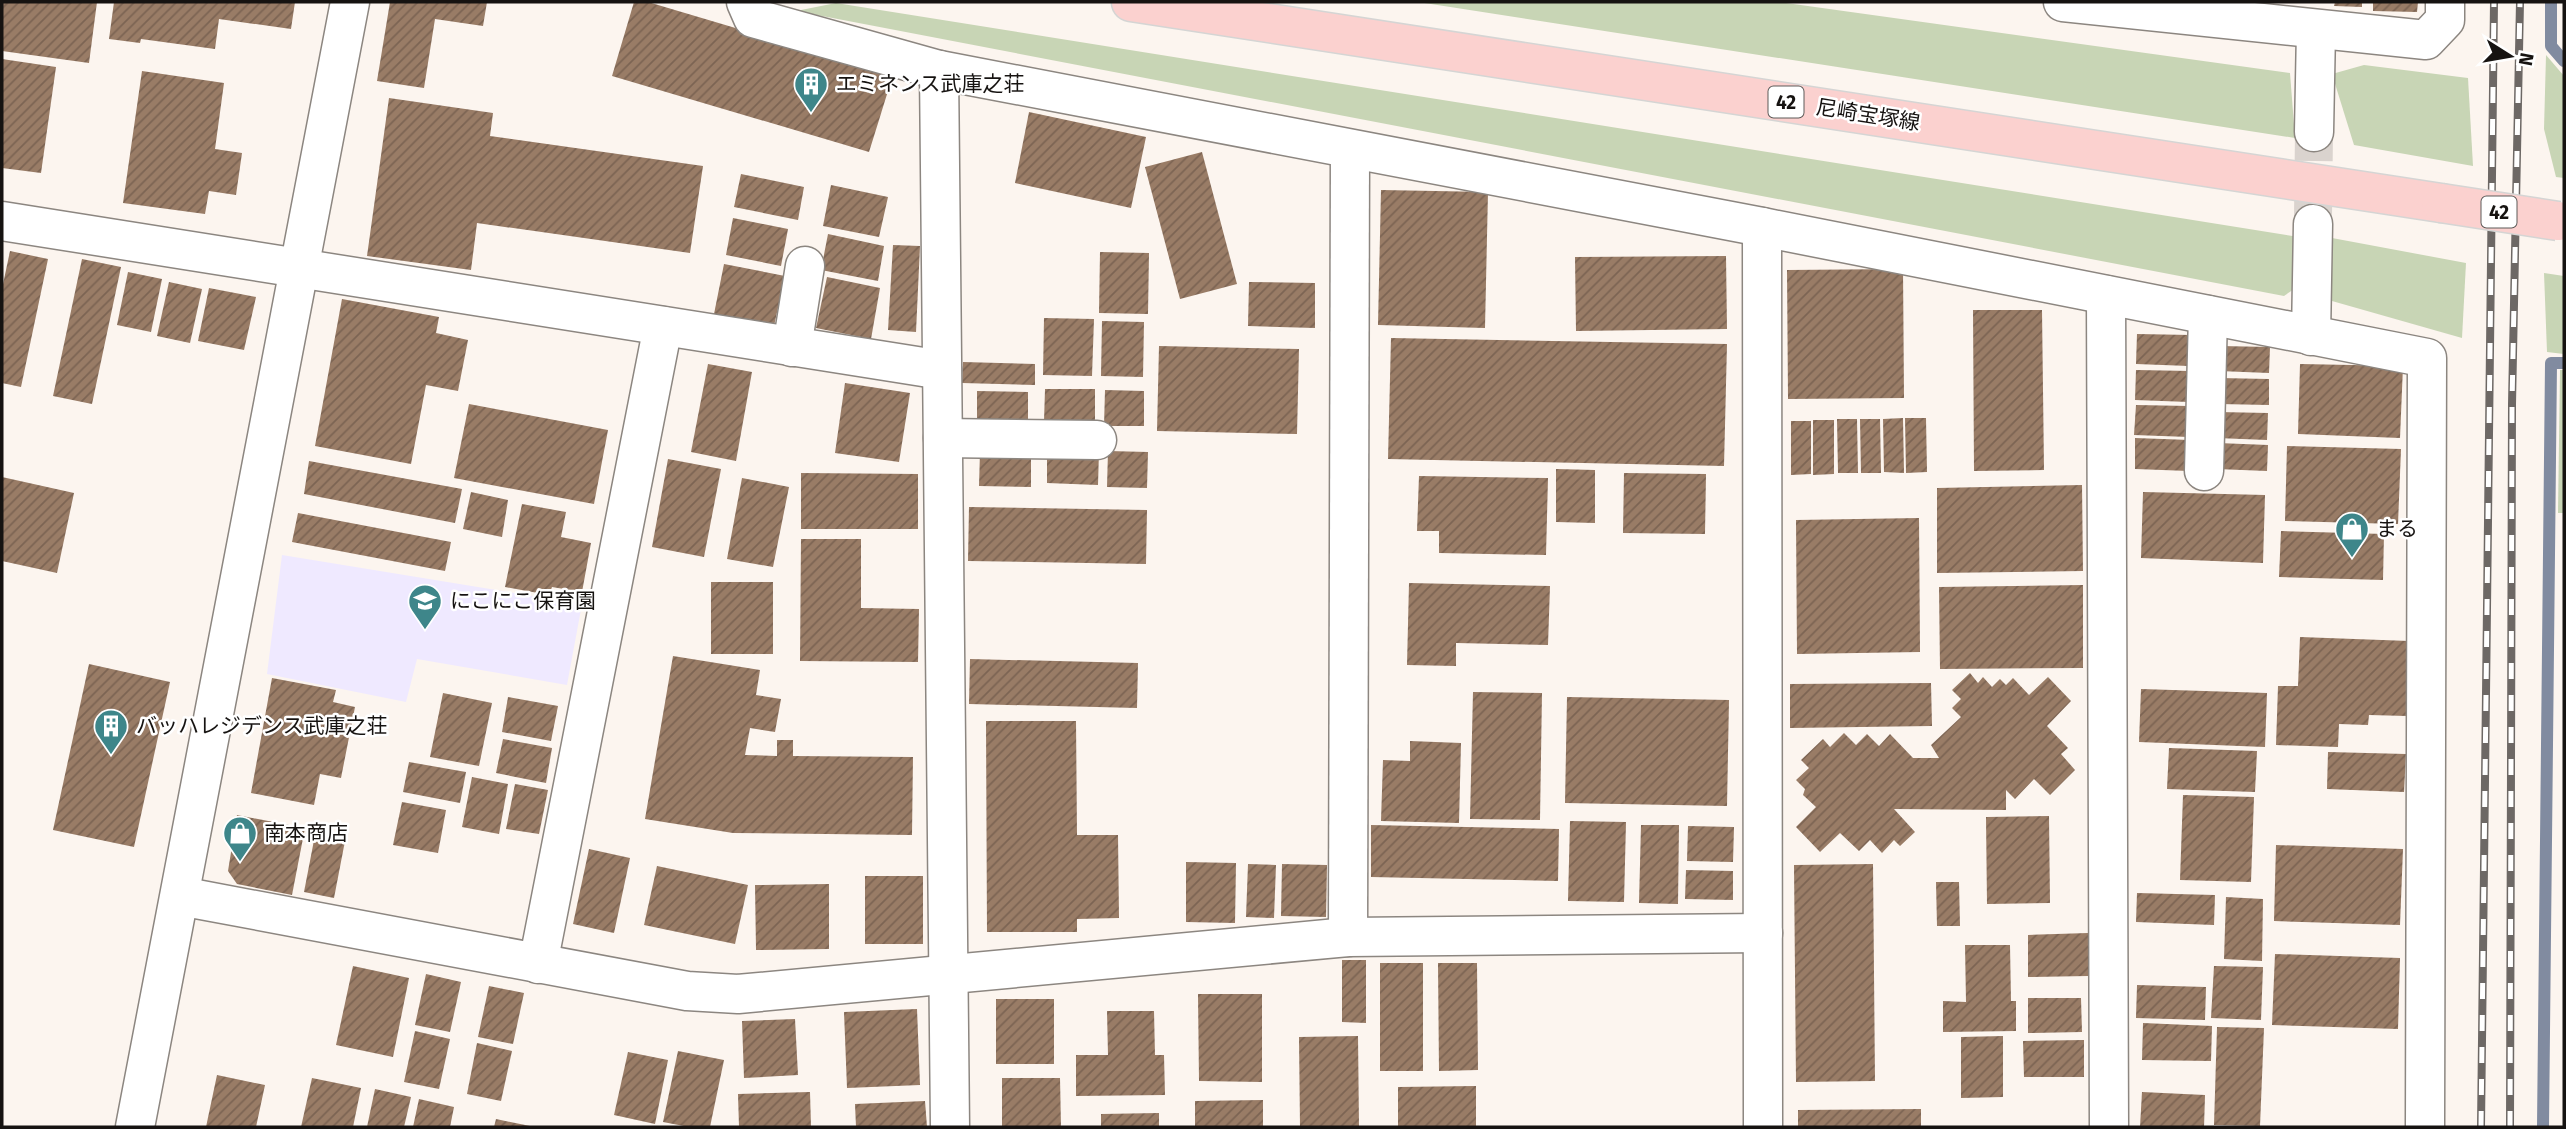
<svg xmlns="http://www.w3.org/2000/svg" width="2566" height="1129" font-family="'Fira Sans','Noto Sans JP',sans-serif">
	<defs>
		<pattern id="building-hatch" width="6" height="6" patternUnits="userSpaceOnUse" patternTransform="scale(1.75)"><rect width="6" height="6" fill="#997c66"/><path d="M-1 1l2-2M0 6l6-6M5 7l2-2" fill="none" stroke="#7c6453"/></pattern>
	</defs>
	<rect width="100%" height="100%" fill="#fcf5ef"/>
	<polygon fill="#efe9ff" points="282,555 582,604 567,685 417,659 406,702 267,674"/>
	<g fill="#c8d5b5">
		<polygon points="1418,2 1779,2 2290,73 2295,138"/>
		<polygon points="836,3 2299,237 2297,287 2284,296 796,11"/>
		<polygon points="2546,55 2564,76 2564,178 2556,177 2544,129"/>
		<polygon points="2364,65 2468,78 2473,166 2354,145 2332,74"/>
		<polygon points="2332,238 2466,263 2462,338 2332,301"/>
		<polygon points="2544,273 2564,276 2564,354 2547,352"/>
		<polygon points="2560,370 2564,370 2564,513 2558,513"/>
	</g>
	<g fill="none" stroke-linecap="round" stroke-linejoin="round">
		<g stroke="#818ba0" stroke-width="12">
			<polyline points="2551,2 2551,46 2564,61"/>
			<polyline points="2543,1127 2551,363 2564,363"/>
		</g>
	</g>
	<g fill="url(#building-hatch)">
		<polygon points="2,2 97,2 89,63 2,51"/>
		<polygon points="114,2 295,2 291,29 219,19 215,49 141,39 140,43 109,39"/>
		<polygon points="390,2 487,2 483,26 435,19 424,88 377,81"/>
		<polygon points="634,2 648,2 893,75 869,152 612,76"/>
		<polygon points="2335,2 2362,2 2362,7 2334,6"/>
		<polygon points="2373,2 2418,2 2417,12 2373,11"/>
		<polygon points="2,59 56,67 41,173 2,168"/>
		<polygon points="142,71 224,83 215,149 242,153 236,195 209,191 205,214 123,203"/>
		<polygon points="389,98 493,113 490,136 703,166 690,253 477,223 471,270 367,256"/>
		<polygon points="1029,112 1146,137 1131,208 1015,183"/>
		<polygon points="1202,152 1237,284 1180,299 1145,167"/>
		<polygon points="741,174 804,187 798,220 734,207"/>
		<polygon points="831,185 888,197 879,237 823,226"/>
		<polygon points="1381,190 1488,192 1485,328 1378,325"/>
		<polygon points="733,218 788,229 781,266 726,255"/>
		<polygon points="828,234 884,246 878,281 821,270"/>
		<polygon points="893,245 920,246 916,332 888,330"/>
		<polygon points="10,251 48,259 21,387 2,383 2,289"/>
		<polygon points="1100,252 1149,253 1148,314 1099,313"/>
		<polygon points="1726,256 1727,329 1576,331 1575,257"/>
		<polygon points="82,259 121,267 92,404 53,396"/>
		<polygon points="724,264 785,276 774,326 714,314"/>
		<polygon points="1903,269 1904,398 1788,399 1787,270"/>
		<polygon points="128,272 162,279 151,332 117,325"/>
		<polygon points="827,277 880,288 871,339 816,328"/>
		<polygon points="169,282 202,289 190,343 157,336"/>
		<polygon points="1249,282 1315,283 1315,328 1248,326"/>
		<polygon points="209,288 256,297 244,350 198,341"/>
		<polygon points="342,299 439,317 436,333 468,340 458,391 426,385 411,464 315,446"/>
		<polygon points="1973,310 2042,310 2044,470 1974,471"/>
		<polygon points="1044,318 1094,319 1092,376 1043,375"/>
		<polygon points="1102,321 1144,322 1143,377 1101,376"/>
		<polygon points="2137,334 2191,335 2189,366 2136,364"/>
		<polygon points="1391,338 1727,344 1724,466 1388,459"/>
		<polygon points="1159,346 1299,349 1297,434 1157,431"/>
		<polygon points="2220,346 2270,347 2269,373 2219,371"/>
		<polygon points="963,362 1035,364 1035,385 962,383"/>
		<polygon points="708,364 752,372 736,461 691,452"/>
		<polygon points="2300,364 2403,366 2400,438 2298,434"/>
		<polygon points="2136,370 2190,371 2189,402 2135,400"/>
		<polygon points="2219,378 2269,379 2269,405 2219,404"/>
		<polygon points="845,383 910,393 899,462 835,453"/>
		<polygon points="1045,389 1095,389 1095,423 1044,422"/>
		<polygon points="1105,390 1144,391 1144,426 1104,426"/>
		<polygon points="977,391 1028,392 1028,425 977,424"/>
		<polygon points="469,404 608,430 594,504 454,478"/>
		<polygon points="2136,405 2189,406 2189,437 2134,435"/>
		<polygon points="2218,412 2268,413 2267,440 2217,438"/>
		<polygon points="1903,418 1904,473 1884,472 1883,419"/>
		<polygon points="1905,418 1926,418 1927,472 1906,473"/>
		<polygon points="1837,419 1857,419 1858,473 1838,473"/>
		<polygon points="1860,419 1880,419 1881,473 1861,473"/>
		<polygon points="1813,420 1834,420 1834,474 1813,475"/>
		<polygon points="1791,421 1811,421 1811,474 1791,475"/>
		<polygon points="2135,438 2190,440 2189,471 2135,469"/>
		<polygon points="2218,443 2268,445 2267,471 2217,469"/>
		<polygon points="2287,446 2401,449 2398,524 2285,521"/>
		<polygon points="1047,450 1099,451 1098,485 1047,483"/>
		<polygon points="1108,451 1148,452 1147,488 1107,487"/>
		<polygon points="980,452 1031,453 1031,487 979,486"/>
		<polygon points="668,459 721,469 704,557 652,547"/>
		<polygon points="309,461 462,489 455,523 304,494"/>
		<polygon points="1556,469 1595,470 1595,523 1556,522"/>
		<polygon points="801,473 918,474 918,529 801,529"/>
		<polygon points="1624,473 1706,474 1705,534 1623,533"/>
		<polygon points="1419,476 1548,478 1546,555 1439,553 1439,531 1417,531"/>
		<polygon points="2,477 74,493 57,573 2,561"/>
		<polygon points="742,478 789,487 773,567 727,559"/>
		<polygon points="2082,485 2083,571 1937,573 1937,488"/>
		<polygon points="471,492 508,500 502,537 463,529"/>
		<polygon points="2143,492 2265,495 2263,563 2141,558"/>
		<polygon points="522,504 566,512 561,537 591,543 582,592 552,587 549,595 505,587"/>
		<polygon points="969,507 1147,510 1146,564 968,561"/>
		<polygon points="298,513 451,542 445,571 292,542"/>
		<polygon points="1919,518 1920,652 1797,654 1796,520"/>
		<polygon points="2281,531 2384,534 2383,580 2279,577"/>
		<polygon points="801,539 861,539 861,608 919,609 918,662 800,661"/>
		<rect x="711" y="582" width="62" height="72"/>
		<polygon points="1409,583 1550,586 1548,645 1456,643 1456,666 1407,665"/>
		<polygon points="2083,585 2083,668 1940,669 1939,587"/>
		<polygon points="2300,637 2409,641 2407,716 2369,715 2368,725 2339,724 2338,747 2276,745 2278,686 2298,686"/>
		<polygon points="673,656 760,670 756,695 781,699 775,732 750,728 745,755 777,756 777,740 793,740 793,756 913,757 912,835 733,833 645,819"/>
		<polygon points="970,659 1138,663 1137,708 969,704"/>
		<polygon points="89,664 170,682 134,847 53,830"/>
		<polygon points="1970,673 1978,683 1983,677 1992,687 2000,679 2006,685 2013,678 2029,695 2048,677 2071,701 2047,726 2068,748 2061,754 2075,770 2050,795 2034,779 2015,799 2006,790 2006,810 1894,809 1915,832 1900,846 1894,840 1882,853 1870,840 1859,851 1840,833 1820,852 1796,827 1816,807 1803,795 1805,789 1796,780 1809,768 1801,760 1823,739 1830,747 1844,733 1856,745 1867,734 1879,746 1890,734 1913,758 1939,758 1931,745 1961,717 1952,708 1961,699 1952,690"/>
		<polygon points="272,678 336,690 333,702 355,707 341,778 320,774 314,805 251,793"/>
		<polygon points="1931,683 1932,726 1790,728 1790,684"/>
		<polygon points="2141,689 2267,693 2265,747 2139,742"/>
		<polygon points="1473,692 1542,693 1540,820 1470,819"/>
		<polygon points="443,693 492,703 479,766 430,757"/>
		<polygon points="508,697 558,706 551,741 502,732"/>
		<polygon points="1567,697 1729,700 1727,806 1565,803"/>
		<polygon points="986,721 1076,721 1077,835 1118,835 1119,918 1077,919 1077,932 987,932"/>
		<polygon points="503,739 552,748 546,783 496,773"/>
		<polygon points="1410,741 1461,743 1459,823 1381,821 1383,760 1410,761"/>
		<polygon points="2169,748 2257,751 2255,792 2167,789"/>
		<polygon points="2328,752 2406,754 2404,792 2327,789"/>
		<polygon points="409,762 466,772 460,803 403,792"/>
		<polygon points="472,777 508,784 499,834 462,827"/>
		<polygon points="515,784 548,790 539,834 506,829"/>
		<polygon points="2183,795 2254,797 2251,882 2180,880"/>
		<polygon points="402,802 446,810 438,853 393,845"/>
		<polygon points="237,815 305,828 292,895 237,884 228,871"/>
		<polygon points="2049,816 2050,903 1987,904 1986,817"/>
		<polygon points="1570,821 1626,822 1624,902 1568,901"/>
		<polygon points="1371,825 1559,829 1558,881 1371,877"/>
		<polygon points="1641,825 1679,825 1678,904 1639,903"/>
		<polygon points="1688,826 1734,827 1733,862 1687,861"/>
		<polygon points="315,835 345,841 334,898 304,892"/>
		<polygon points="2276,845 2403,849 2400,925 2274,921"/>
		<polygon points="589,849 630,858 614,933 573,924"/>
		<polygon points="1186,862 1236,863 1235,923 1186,922"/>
		<polygon points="1248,864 1276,865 1274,918 1246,917"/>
		<polygon points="1282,864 1327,865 1326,917 1281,916"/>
		<polygon points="1873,864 1875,1081 1796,1082 1794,865"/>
		<polygon points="657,866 748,885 735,944 644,925"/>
		<polygon points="1686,870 1733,871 1733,900 1685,899"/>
		<rect x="865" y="876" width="58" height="68"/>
		<polygon points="1936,882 1959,882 1960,926 1937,926"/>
		<polygon points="829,884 829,949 756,950 755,885"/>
		<polygon points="2137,893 2215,895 2214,925 2136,922"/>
		<polygon points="2226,897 2263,899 2262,961 2224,959"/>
		<polygon points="2088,933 2088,976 2028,977 2028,935"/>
		<polygon points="1965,945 2010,945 2011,1001 2016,1001 2016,1031 1943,1032 1943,1001 1966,1002"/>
		<polygon points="2275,954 2400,958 2398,1029 2272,1025"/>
		<polygon points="1342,960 1366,960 1366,1023 1342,1022"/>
		<rect x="1380" y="963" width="43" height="108"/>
		<polygon points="1438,963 1477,963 1478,1070 1439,1071"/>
		<polygon points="353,966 409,978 393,1057 336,1045"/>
		<polygon points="2214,966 2263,967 2261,1020 2211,1018"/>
		<polygon points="426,974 461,982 450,1032 415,1025"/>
		<polygon points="2137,985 2206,987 2205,1020 2136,1018"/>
		<polygon points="489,986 524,993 513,1044 478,1037"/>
		<polygon points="1198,994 1262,994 1262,1082 1199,1081"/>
		<polygon points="2028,998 2081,998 2082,1032 2028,1033"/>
		<rect x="996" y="999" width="58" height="65"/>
		<polygon points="917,1009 920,1085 847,1088 844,1012"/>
		<polygon points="1107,1011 1154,1011 1155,1055 1164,1055 1165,1095 1076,1096 1076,1055 1108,1055"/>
		<polygon points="795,1019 798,1075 744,1078 742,1021"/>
		<polygon points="2143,1023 2212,1026 2211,1061 2142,1060"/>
		<polygon points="2217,1027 2264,1028 2260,1126 2214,1125"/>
		<polygon points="415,1031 450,1039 439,1089 404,1082"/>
		<polygon points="1358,1036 1359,1127 1300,1127 1299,1037"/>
		<polygon points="2003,1036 2003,1097 1961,1098 1961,1037"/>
		<polygon points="2084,1040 2084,1077 2024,1077 2023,1041"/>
		<polygon points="477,1043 512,1051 501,1101 467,1094"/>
		<polygon points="678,1051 724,1060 710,1127 689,1127 663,1122"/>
		<polygon points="628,1052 668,1060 655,1124 614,1115"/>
		<polygon points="217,1075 265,1085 256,1127 206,1127"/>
		<polygon points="312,1078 361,1088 353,1127 301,1127"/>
		<polygon points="1002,1078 1060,1078 1061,1127 1002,1127"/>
		<polygon points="1476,1086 1476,1127 1398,1127 1398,1087"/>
		<polygon points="375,1089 411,1097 404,1127 367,1127"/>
		<polygon points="810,1092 811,1127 739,1127 738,1094"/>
		<polygon points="2142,1092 2205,1095 2204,1127 2140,1127"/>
		<polygon points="419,1099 454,1107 450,1127 413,1127"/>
		<polygon points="1263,1100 1263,1127 1195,1127 1195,1101"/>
		<polygon points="925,1101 927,1127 856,1127 855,1104"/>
		<polygon points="1921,1109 1921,1127 1798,1127 1798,1110"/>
		<polygon points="1159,1113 1159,1127 1101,1127 1101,1114"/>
		<polygon points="496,1119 530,1126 530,1127 494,1127"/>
	</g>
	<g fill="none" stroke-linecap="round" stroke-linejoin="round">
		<polyline stroke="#dad3ce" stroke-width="38" stroke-dasharray="38 19" stroke-linecap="butt" points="2313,218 2314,132"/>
		<g stroke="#8c8680" stroke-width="41">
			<g id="minor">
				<polyline points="746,2 753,18 939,70 1762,227 2427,358 2425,1127"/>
				<polyline points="2063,2 2426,40 2445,20 2445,2"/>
				<polyline points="939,70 950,1127"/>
				<polyline points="2314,132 2316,30"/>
				<polyline points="2,221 942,370"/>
				<polyline points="1762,227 1763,1127"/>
				<polyline points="2106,295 2109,1127"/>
				<polyline points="2311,336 2313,224"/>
				<polyline points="792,347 805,266"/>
				<polyline points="943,438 1097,440"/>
				<polyline points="2204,471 2208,315"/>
				<polyline points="180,896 687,991 738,994 1348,937 1763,933"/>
				<polyline points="1348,937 1350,149"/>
				<polyline points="538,964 663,326"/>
				<polyline points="135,1127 350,2"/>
			</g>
		</g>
		<g stroke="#d5d5d4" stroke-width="41">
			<polyline id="major" points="1131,2 2441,203"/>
		</g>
		<use href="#minor" stroke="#fff" stroke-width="38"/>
		<use href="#major" stroke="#fbd1cf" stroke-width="38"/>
		<g stroke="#6d6865" stroke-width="8">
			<g id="rail">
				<polyline points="2481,1127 2494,2"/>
				<polyline points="2510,1127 2512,404 2520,2"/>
			</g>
		</g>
		<use href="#rail" stroke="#fff" stroke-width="5" stroke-dasharray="16" stroke-linecap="butt"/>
		<g stroke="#d5d5d4" stroke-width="41" stroke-linecap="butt">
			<polyline id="major-bridge" points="2441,203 2558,221"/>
		</g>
		<use href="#major-bridge" stroke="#fbd1cf" stroke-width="38"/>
	</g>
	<defs>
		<g id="building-pin" transform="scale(1.75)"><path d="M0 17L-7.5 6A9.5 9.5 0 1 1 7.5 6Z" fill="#3e868a" stroke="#fff"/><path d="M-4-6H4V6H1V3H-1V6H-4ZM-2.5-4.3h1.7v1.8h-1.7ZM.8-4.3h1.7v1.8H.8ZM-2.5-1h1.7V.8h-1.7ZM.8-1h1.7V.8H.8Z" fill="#fff"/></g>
		<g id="shop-pin" transform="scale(1.75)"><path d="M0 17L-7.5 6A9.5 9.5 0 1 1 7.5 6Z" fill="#3e868a" stroke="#fff"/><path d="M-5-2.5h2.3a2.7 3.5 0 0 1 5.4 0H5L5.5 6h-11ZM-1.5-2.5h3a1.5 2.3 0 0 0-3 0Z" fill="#fff"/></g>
		<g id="school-pin" transform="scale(1.75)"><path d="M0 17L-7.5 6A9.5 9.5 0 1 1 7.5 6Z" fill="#3e868a" stroke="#fff"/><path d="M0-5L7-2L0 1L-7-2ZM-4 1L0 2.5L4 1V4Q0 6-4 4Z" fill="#fff"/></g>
	</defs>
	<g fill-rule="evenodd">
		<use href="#building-pin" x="811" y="84"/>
		<use href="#shop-pin" x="2352" y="529"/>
		<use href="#school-pin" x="425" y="601"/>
		<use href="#building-pin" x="111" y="726"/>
		<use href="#shop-pin" x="240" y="833"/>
	</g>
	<g text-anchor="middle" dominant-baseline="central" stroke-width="5" stroke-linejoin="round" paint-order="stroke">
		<g fill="#fff" stroke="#5c5a58" stroke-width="2">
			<rect x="1768.5" y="86.5" width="35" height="31" rx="5"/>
			<rect x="2481.5" y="196.5" width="35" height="31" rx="5"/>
		</g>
		<g font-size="19" font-weight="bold" fill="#161311">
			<text x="1786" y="102">42</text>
			<text x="2499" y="212">42</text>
		</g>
		<g font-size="21" fill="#161311" stroke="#fff" text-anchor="start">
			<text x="836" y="84">エミネンス武庫之荘</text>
			<text x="2376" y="529">まる</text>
			<text x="450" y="601">にこにこ保育園</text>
			<text x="136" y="726">バッハレジデンス武庫之荘</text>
			<text x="264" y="833">南本商店</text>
		</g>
		<g font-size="21" fill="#161311" stroke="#fff">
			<text transform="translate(1868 115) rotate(9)">尼崎宝塚線</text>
		</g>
	</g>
	<rect width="2566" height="1129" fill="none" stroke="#161311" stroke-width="7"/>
	<g transform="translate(2510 56) rotate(101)" stroke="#ffffff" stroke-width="5" paint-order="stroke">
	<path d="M0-5L12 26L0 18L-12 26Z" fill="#161311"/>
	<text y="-10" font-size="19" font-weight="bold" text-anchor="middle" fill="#161311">N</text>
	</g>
</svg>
